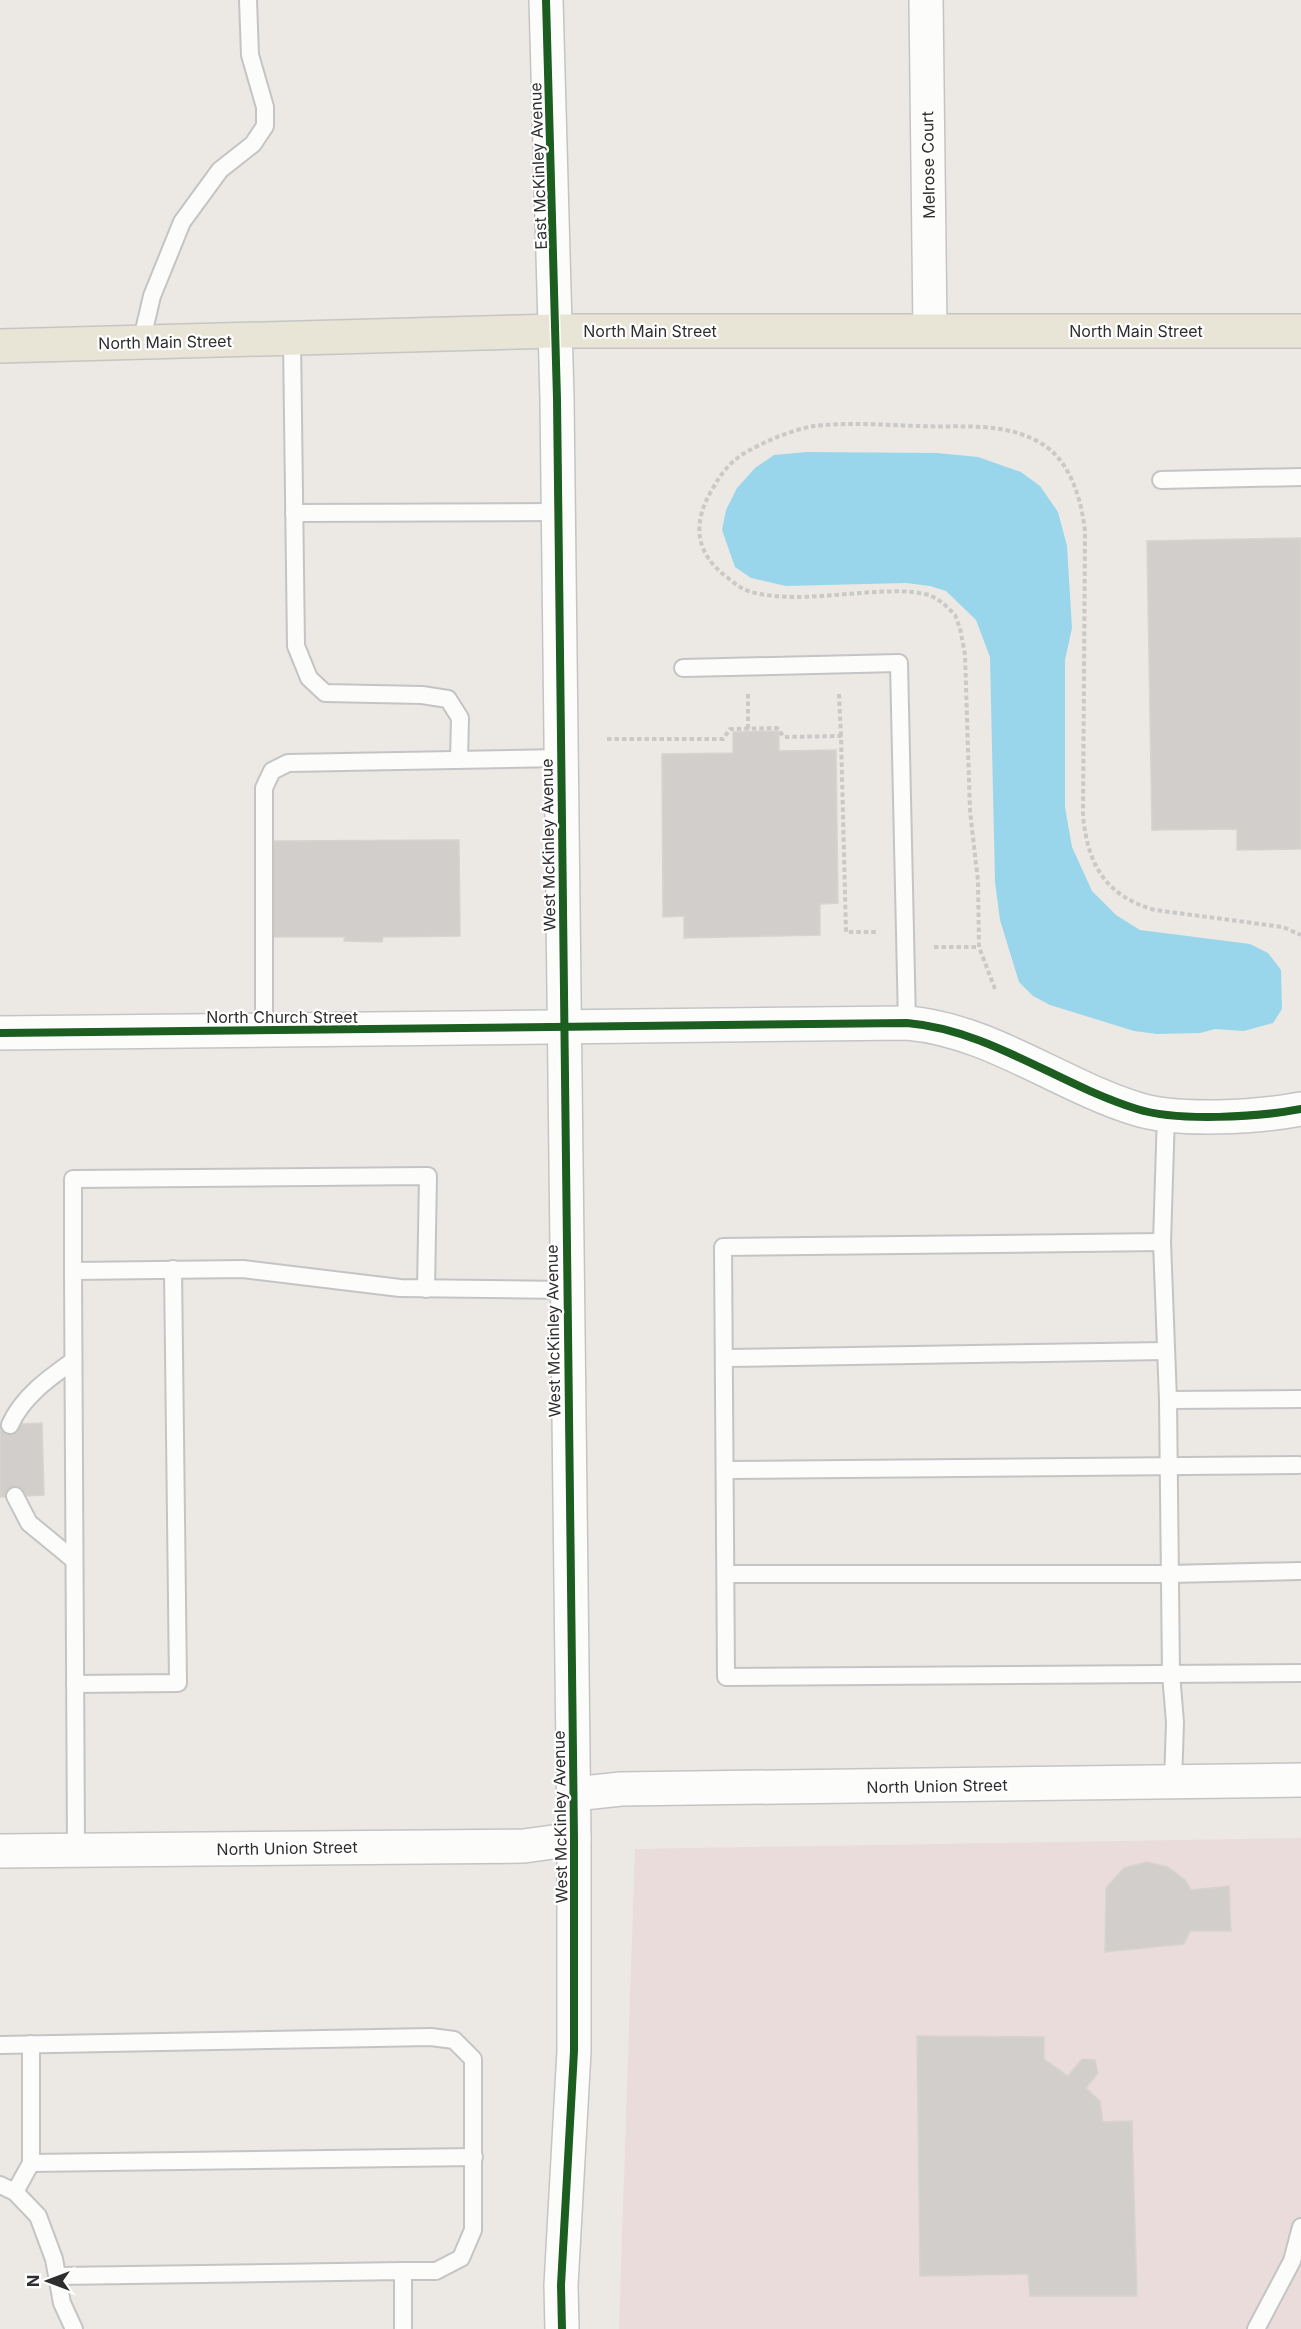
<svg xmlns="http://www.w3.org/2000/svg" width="1301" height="2329" font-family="Inter,sans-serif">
	<rect width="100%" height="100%" fill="#ece8e4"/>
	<polygon fill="#e9dcdb" points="1301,1838 1301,2329 619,2329 635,1849"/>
	<polygon fill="#99d6ec" points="807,452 937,453 978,457 1021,472 1040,486 1058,512 1067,546 1072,628 1065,660 1065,807 1072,847 1092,891 1116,915 1140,930 1250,944 1268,953 1281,970 1282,1009 1273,1023 1244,1031 1215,1029 1200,1033 1157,1034 1134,1031 1050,1005 1033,996 1019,982 1000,920 995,882 990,657 976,620 946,591 930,586 906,583 786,586 751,578 735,567 722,530 726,510 737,488 755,468 774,455"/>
	<g fill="#d1cecb" stroke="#d7d4d0" stroke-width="1.5">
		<polygon points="1301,538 1301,849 1237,850 1237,829 1152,830 1147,541"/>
		<polygon points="779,731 779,751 836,750 838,903 820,904 820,935 684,938 684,916 663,917 662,754 733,753 733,732"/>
		<polygon points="459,840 460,936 383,937 382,942 344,941 345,937 273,937 273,841"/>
		<polygon points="42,1423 44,1495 0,1497 0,1425"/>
		<polygon points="1147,1862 1168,1867 1185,1880 1191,1890 1229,1886 1231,1931 1190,1931 1184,1944 1105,1952 1106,1888 1124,1868"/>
		<polygon points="917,2036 1044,2037 1044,2059 1068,2076 1082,2059 1095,2060 1098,2073 1086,2088 1100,2101 1103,2122 1132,2121 1137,2296 1030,2296 1028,2274 920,2276"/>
	</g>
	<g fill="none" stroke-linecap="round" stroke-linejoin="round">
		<g stroke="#c5c4c5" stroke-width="20">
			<g id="lane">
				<polyline points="292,339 296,646 309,678 325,693 422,695 448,699 460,718 459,760"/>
				<polyline points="141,343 152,296 182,222 220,170 253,144 265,126 265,107 250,55 248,0"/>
				<polyline points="1161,480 1301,477"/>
				<polyline points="294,513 558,512"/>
				<polyline points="683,668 899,663 907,1023"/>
				<polyline points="264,1031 264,788 272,771 288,763 560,758"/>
				<polyline points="1166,1114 1162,1242 1168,1400 1171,1674 1175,1722 1173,1783"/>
				<polyline points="1162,1242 723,1247 726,1677 1301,1673"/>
				<polyline points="73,1271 73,1179 428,1176 426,1289"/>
				<polyline points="726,1358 1165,1351"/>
				<polyline points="1168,1400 1301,1399"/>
				<path d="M10 1425C22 1397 49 1378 73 1361"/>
				<polyline points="726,1470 1298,1465"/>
				<polyline points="15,1496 29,1523 74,1560"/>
				<polyline points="726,1574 1169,1574 1299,1571"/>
				<polyline points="75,1684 178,1683 173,1269"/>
				<polyline points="76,1850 73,1271 243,1269 400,1288 566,1290"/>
				<polyline points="0,2045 431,2037 454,2040 473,2059 473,2230 461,2258 436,2271 403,2271"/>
				<polyline points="31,2163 474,2157"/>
				<polyline points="0,2185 15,2192 38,2216 54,2259 62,2303 74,2329"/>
				<polyline points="15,2192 31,2163 31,2044"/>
				<polyline points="58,2276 403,2271 403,2329"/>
				<polyline points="1256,2329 1292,2261 1301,2227"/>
			</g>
		</g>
		<g stroke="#c5c4c5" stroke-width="36">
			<g id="street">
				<polyline points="546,0 557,399 574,1839 574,2051 561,2285 562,2329"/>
				<polyline points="926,0 930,330"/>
				<path d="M0 1033 907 1023C990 1030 1059 1085 1137 1109 1178 1122 1259 1117 1301 1109"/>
				<polyline points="574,1794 621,1789 1301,1780"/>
				<polyline points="0,1851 524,1846 574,1839"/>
			</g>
		</g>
		<g stroke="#c6c5c4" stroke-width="36">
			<polyline id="primary" points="0,346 555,331 1301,331"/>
		</g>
		<g stroke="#c9c9c8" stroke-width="4" stroke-dasharray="4.5 3" stroke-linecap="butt">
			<polyline points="748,694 748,729"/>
			<polyline points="839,694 841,736"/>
			<polyline points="607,739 723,739 730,729 777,728 784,737 841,736 846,932 876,932"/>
			<polyline points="934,947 979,947"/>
			<path d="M995 989 979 947 978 881 970 811 965 655 960 628 955 615 943 603 930 595 914 592C863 588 805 604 755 593 745 591 736 585 728 578 694 553 692 522 713 488 721 474 729 463 743 454 763 442 791 430 814 426 849 422 884 425 919 426 959 428 1001 421 1039 442 1070 459 1081 498 1085 531L1083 816C1088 866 1106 896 1155 910L1283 927 1301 935"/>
		</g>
		<use href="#lane" stroke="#fcfcfb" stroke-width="16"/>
		<use href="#street" stroke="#fcfcfb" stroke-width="33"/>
		<use href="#primary" stroke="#e8e4d6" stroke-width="33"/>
		<g stroke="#fff" stroke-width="11">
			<g id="cycleway">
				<polyline points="546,0 557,399 574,1839 574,2051 561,2285 562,2329"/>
				<path d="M0 1033 907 1023C990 1030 1059 1085 1137 1109 1178 1122 1259 1117 1301 1109"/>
			</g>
		</g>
		<use href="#cycleway" stroke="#1b5e20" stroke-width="8"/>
	</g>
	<g text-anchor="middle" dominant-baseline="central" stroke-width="4.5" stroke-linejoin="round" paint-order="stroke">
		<g font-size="16" fill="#2e2e2e" stroke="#fff">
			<text transform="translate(928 165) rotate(-91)">Melrose Court</text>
			<text transform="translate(538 166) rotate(-92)">East McKinley Avenue</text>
			<text x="650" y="331">North Main Street</text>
			<text x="1136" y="331">North Main Street</text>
			<text transform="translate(165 342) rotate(-1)">North Main Street</text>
			<text transform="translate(548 845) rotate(-91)">West McKinley Avenue</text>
			<text x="282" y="1017">North Church Street</text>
			<text transform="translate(553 1331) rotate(-91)">West McKinley Avenue</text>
			<text transform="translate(937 1786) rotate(-1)">North Union Street</text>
			<text transform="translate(560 1817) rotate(-91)">West McKinley Avenue</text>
			<text transform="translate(287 1848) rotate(-1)">North Union Street</text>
		</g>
	</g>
	<g transform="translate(48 2281) rotate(270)" stroke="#ffffff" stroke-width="4.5" paint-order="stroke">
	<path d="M0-4.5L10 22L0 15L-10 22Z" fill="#2e2e2e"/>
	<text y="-9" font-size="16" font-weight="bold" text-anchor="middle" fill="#2e2e2e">N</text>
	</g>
</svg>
